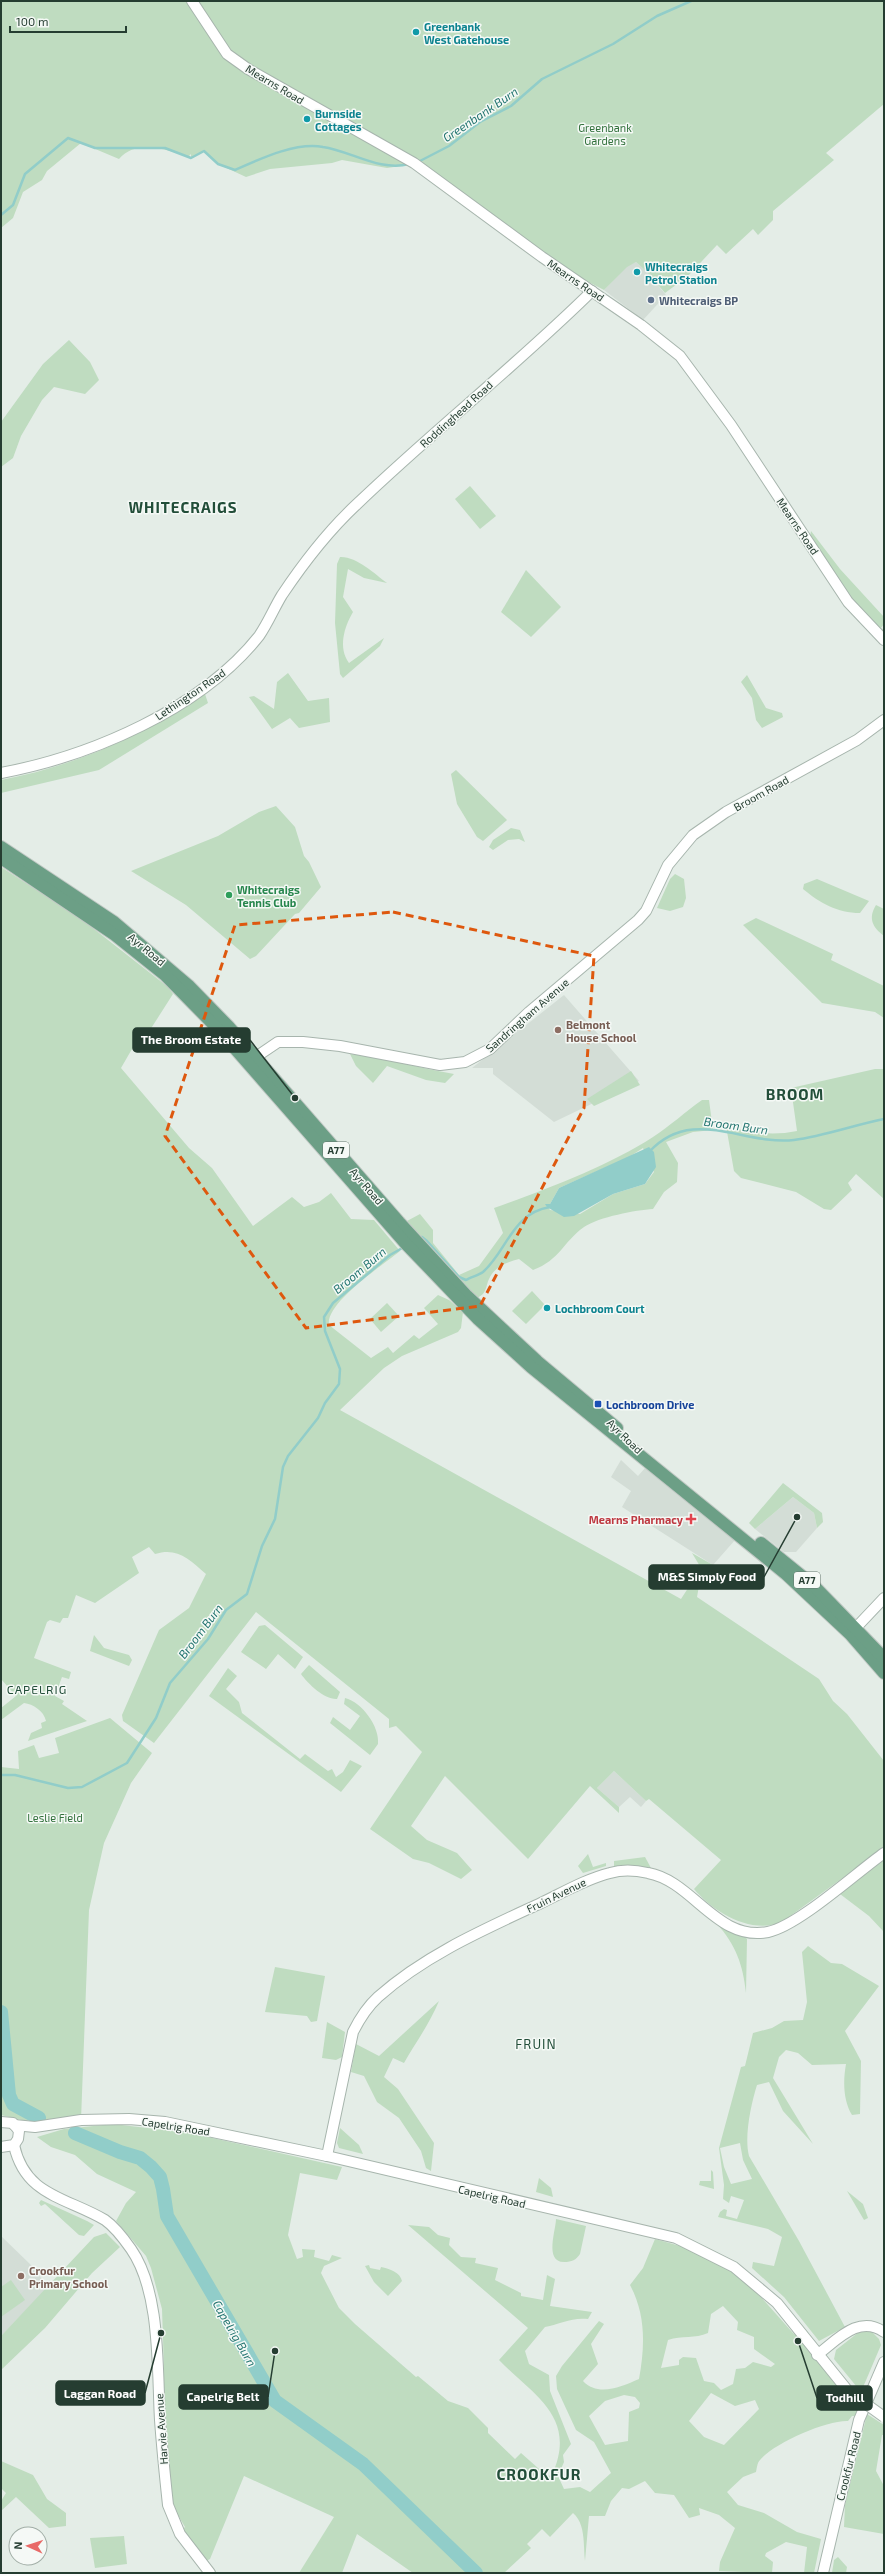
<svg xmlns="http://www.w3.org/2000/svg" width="885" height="2574" font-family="'Exo 2',sans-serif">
	<rect width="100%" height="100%" fill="#e4ede7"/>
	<g fill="#d3ddd6">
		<polygon points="636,262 646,271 666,295 643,320 604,290 627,266"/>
		<polygon points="564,995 639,1081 554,1122 493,1074 493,1068 472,1068"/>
		<polygon points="621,1460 638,1476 646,1467 735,1540 713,1565 622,1507 631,1491 611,1477"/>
		<polygon points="793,1497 814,1513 817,1528 796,1552 784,1552 755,1529"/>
		<polygon points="614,1771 646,1801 641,1807 630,1797 619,1807 597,1788"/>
		<polygon points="1,2236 32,2266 48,2287 1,2336"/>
	</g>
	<g fill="#bfdcc0" fill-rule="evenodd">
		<path d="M1 1H884V104L826 153 834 160 773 211V220L758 235 753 229 726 254 717 245 688 276 665 293 646 271 636 262 627 267 604 290 575 275 422 163 387 168 342 160 332 163 270 169 246 177 218 164 204 151 191 158V154L188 157C167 149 136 139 119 159L81 143 47 171 42 180 23 192 13 218 1 228Z"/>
		<polygon points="69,340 90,362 99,380 85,394 54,387 42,400 21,436 13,458 1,467 1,422 43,364"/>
		<polygon points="470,486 496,516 480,529 455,499"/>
		<polygon points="811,531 840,569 884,617 884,624 881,628 884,630 884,635 852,600 810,537"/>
		<path d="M340 557C356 556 375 574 387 583L364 578 348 569 343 597 353 612C344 627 338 648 349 663L384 638 380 646 343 678 340 674 335 623 337 564Z"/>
		<polygon points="526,570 561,607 531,637 501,612"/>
		<polygon points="288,673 308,701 329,698 330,722 299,728 290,718 272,729 249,697 254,696 274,709 277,682"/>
		<polygon points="747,675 766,708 782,713 783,717 762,728 756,720 752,698 741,682"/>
		<path d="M205 694 208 703 99 770 1 793V780C75 766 142 736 205 694Z"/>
		<polygon points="456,770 507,820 483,841 477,837 457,804 451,774"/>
		<polygon points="276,806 295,827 304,856 309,862 321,887 299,913 295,914 256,956 250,959 186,905 131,871 218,836 259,812"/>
		<polygon points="511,828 520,830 525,842 519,839 508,840 493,850 489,847 493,840"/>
		<path d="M1 867 80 918 168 987 173 994 143 1041 139 1052 132 1049 121 1068 189 1148 212 1168 253 1226 292 1197 304 1207 319 1202 331 1193 351 1219 374 1220 400 1251C383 1265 325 1303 329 1325L371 1358 388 1347 393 1353 414 1335 419 1339 438 1324 424 1308 438 1295 449 1300 463 1312 461 1328 458 1332 402 1356 384 1368 340 1410 681 1599 701 1568 692 1553 713 1565 699 1586 697 1597 819 1679 833 1701 847 1714 884 1761V1848L782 1922C751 1935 713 1912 694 1889L721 1860 649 1799 646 1801 614 1771 597 1788 619 1807V1813L590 1786 528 1859 445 1776 411 1826 427 1840 457 1853 472 1870 461 1879 429 1863 413 1859 370 1829 422 1752 396 1726 389 1728V1719L256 1612 154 1743 123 1721 122 1715 159 1630 189 1608 206 1574C189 1559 177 1547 155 1554L149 1547 132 1557 139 1573 95 1603 76 1595 68 1618H63L60 1623 50 1620 47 1622 34 1658 71 1672 69 1679 62 1677 55 1696 64 1701 62 1704 87 1721 28 1741 31 1733 42 1728 41 1723 46 1721C44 1711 33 1704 24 1703L1 1720V1708L16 1696 1 1679Z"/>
		<polygon points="675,874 684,879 686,898 683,907 670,911 657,908 670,879"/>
		<path d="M817 879 869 901 860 913C837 913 820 903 803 889L804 884Z"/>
		<path d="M876 905 884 909V936C872 927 868 918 876 905Z"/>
		<polygon points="756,918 833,954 831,960 884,986 884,1018 875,1012 822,1003 743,925"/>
		<path d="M350 1054C385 1058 419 1068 454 1074L445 1083 426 1080 387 1066 373 1083 356 1066Z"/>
		<path d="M875 1069H884V1199L856 1174 848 1183 852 1190 831 1210 824 1209 796 1192 741 1178 734 1171 726 1126C750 1133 773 1136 797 1131L791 1088Z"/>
		<polygon points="631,1071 640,1085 594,1106 587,1099"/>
		<path d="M702 1100H709L713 1130 693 1132 666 1142 678 1163 677 1182 664 1192 653 1209C636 1210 599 1217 584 1227 563 1242 560 1260 533 1270L519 1259C508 1262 496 1266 490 1277 485 1286 488 1293 477 1298L407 1221 420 1214 433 1230V1243L459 1275 479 1266 503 1233 494 1208C545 1190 608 1166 653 1137 670 1126 685 1112 702 1100ZM643 1148 654 1172 645 1184 613 1194 580 1214 550 1210 546 1204H550L559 1188 629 1157Z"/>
		<polygon points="532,1291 545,1305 526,1324 512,1311"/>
		<polygon points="387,1303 399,1316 381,1332 370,1319"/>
		<polygon points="783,1483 822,1513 823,1522 817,1528 814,1513 793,1497 755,1529 749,1523"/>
		<polygon points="265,1625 303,1657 295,1669 278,1654 266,1669 241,1652 259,1626"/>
		<polygon points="94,1635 104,1648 129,1655 132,1660 129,1666 90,1651"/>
		<path d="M309 1665 340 1692 337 1699C325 1700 308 1684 301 1674Z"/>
		<polygon points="228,1668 237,1676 226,1689 239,1702 242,1713 300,1759 305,1754 328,1771 332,1769 336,1777 343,1772 350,1760 362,1766 341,1792 209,1696"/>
		<path d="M345 1698C362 1702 380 1727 378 1744L370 1755 330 1723 333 1717 350 1730 360 1716 344 1704Z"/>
		<polygon points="110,1718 152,1753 131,1783 104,1843 89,1910 81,2120 52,2125 38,2118 26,2121 1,2115 1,1767 19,1769 18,1751 34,1745 39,1758 59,1753 55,1738"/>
		<polygon points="588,1854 593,1867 606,1863 606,1866 583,1873 578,1866"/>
		<polygon points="645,1857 651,1868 614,1866 614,1861"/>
		<polygon points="884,1860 884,1932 869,1916 840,1894"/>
		<path d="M717 1924 743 1935 747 1939 746 1993C743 1965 736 1945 717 1924Z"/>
		<path d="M808 1946 831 1963 842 1964 879 1986 845 2031 861 2061 860 2114 852 2115C843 2100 843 2081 846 2064L812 2065 798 2053 786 2050 779 2057 773 2078 813 2144 783 2111 769 2082 757 2085C751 2104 744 2137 749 2156L799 2241 845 2327 819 2341 784 2297 752 2268 753 2262 774 2266 782 2237 768 2229 718 2217 720 2212 724 2209 727 2210 726 2216 737 2219 744 2200 731 2196 729 2203 723 2199 724 2185 719 2148 741 2067 745 2066 753 2033 772 2028 784 2021 803 2020 807 2002 802 1952ZM740 2143 743 2160 752 2179 731 2184 724 2167 720 2148Z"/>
		<polygon points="275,1967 325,1976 317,2021 311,2022 307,2016 265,2012"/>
		<path d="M439 2001C430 2023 416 2042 404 2063L393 2058 384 2077 398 2089 434 2143 431 2171 426 2168 421 2151 399 2118 377 2102 364 2076 351 2072 356 2044 379 2056Z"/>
		<polygon points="327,2022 345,2032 342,2057 336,2060 322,2058"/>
		<path d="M113 2124 190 2133 342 2167 337 2180 300 2173 288 2235 297 2259 303 2257 302 2249 315 2250 314 2257 329 2261 332 2255 342 2258 324 2266 321 2273 339 2308 355 2324 416 2377 418 2376 448 2401 468 2408 488 2428V2433L515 2459 521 2453 547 2476 552 2475C578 2417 534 2396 499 2360L528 2328 408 2225 429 2227 438 2235 450 2238 449 2245 461 2257 476 2258 475 2263 498 2268 495 2280 521 2293V2296L543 2300 547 2275 555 2279 550 2306 592 2312 588 2319C572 2317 560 2324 545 2327L525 2351 529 2364 549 2375 550 2391 571 2444 563 2455 564 2462 558 2476 564 2489 580 2487 590 2492 611 2473 594 2442 576 2430 557 2389 556 2376 562 2366 599 2321 604 2324 591 2344 598 2364 583 2381C598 2397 621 2387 639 2379 645 2346 646 2315 630 2285L643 2268 655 2239 698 2251 725 2265 751 2286 793 2333 803 2340 839 2389 858 2408 855 2416H852L848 2421C827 2420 774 2443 760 2460 757 2463 757 2468 756 2472L743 2477 727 2492 738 2505 764 2513 797 2532 821 2539 814 2573H804L807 2547 786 2542 766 2553 765 2556 773 2562 772 2573 719 2571 720 2562 735 2528 719 2515 699 2508 700 2515 689 2518 674 2495 655 2493 645 2481 629 2489 622 2488 611 2501 605 2516H589L585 2561C583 2545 586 2524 573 2513L550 2537 542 2529 527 2544 531 2548 504 2573H413L357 2534 342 2573H299L334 2517 244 2476 210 2559 206 2561 194 2546 183 2529 185 2527 175 2510 171 2494 161 2371 164 2369 162 2309 151 2268 146 2256 116 2221 126 2203 136 2192 97 2174 75 2155 51 2147 37 2137 64 2129ZM723 2306 738 2322 737 2330 754 2337V2349L775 2364 771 2367 753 2362 745 2368 736 2369 733 2384 721 2390 714 2383 704 2381 696 2358 683 2357 679 2360V2365L661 2368 668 2340C682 2335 695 2339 708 2333L711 2314ZM711 2393 735 2406 755 2400 759 2409 724 2445 704 2437 689 2421ZM624 2395 635 2397 640 2403 639 2408 629 2412 628 2441 605 2445 589 2416 605 2401Z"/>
		<polygon points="340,2128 359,2145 363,2154 339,2148 337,2143"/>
		<polygon points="711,2170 713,2172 714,2189 699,2185 700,2181 711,2181"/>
		<polygon points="539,2178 551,2188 553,2197 536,2192"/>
		<polygon points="847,2191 863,2204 868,2218 864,2220"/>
		<polygon points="41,2200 87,2221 94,2225 84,2236 79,2235 45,2204 41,2206 39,2203"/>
		<path d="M556 2219 586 2226 580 2254C576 2260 572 2262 564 2262 544 2262 556 2230 556 2219Z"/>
		<polygon points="106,2233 120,2247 92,2273 45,2328 1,2370 1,2336 94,2237"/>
		<path d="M369 2265 370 2268 380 2270 381 2267C390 2269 400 2272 402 2281L388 2296 374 2282 365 2266Z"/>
		<polygon points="11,2280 25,2300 1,2317 1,2287"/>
		<polygon points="871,2331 879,2339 881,2345 861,2392 834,2359 836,2350 859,2332"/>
		<polygon points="867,2414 884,2425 884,2435 882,2435 876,2471 884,2486 884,2534 844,2527 845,2505"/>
		<polygon points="1,2461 33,2475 47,2499 66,2513 66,2526 49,2528 16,2497 1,2511 1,2501 6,2493 1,2488"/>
		<polygon points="124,2536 127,2564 95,2568 90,2538"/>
		<polygon points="838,2557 847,2567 846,2573 832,2573 834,2560"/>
	</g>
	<polygon fill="#91cdc9" points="649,1147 654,1152 656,1167 645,1184 613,1194 574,1216 564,1217 547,1207 545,1204 550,1204 559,1188"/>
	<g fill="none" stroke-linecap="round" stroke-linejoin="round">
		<g stroke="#91cdc9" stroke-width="2.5">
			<polyline points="418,162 449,146 480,122 511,106 542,79 613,44 657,16 691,1"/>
			<path d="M1 215 13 205 25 174 68 138 95 148H165L191 158 204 151 218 164 235 170C260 159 295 142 323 147 351 151 380 172 409 164"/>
			<path d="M649 1152C692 1105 743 1146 794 1140 824 1136 854 1125 884 1119"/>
			<path d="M419 1238 422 1237 427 1241 459 1277 466 1280C471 1277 479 1275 483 1272 507 1251 512 1213 550 1207"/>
			<polyline points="1,1775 15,1775 68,1788 82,1787 127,1763 156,1718 170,1683 208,1639 226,1610 247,1594 262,1546 275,1519 283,1467 288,1456 318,1418 325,1403 339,1384 340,1369 325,1331 324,1317 333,1303 390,1255 404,1247"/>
		</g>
		<g stroke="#91cdc9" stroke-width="14">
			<polyline points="1,2012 9,2095 13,2104 39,2118"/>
			<polyline points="75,2133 120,2152 140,2158 151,2167 160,2177 163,2189 167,2216 275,2401 363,2464 476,2573"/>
		</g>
		<g stroke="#a7b5ad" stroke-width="12">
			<g id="minor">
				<polyline points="192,1 227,54 248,69 414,163 542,257 641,325 680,356 731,425 848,602 884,640"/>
				<path d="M1 773C91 756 201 709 259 636 268 623 274 608 282 595 304 562 328 531 357 504 433 431 517 365 592 291"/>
				<polyline points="250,1061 278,1042 303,1042 340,1046 440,1065 465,1062 490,1049 529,1012 638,920 646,911 668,865 693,835 726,812 857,740 884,720"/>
				<polyline points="850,1634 884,1598"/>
				<polyline points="1,2122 13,2123 19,2131 18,2139 14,2145 1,2147"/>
				<polyline points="14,2125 35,2127 81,2120 129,2119 165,2122 327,2156 676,2238 734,2267 777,2303 848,2391"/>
				<path d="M14 2145C25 2196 66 2197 105 2220 115 2227 124 2239 131 2249 161 2292 157 2369 160 2420 162 2448 165 2477 168 2505L180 2534 210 2573"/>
				<path d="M327 2156 353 2032C360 2018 367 2007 378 1997 425 1955 485 1929 541 1903 564 1892 586 1879 610 1873 623 1869 635 1870 648 1873 693 1881 717 1942 768 1932 798 1926 856 1873 884 1853"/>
				<path d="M817 2355C837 2340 859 2314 884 2332"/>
				<polyline points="823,2573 859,2420 884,2362"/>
			</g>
		</g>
		<g stroke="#c2c9c5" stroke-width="14">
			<g id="major">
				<polyline points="1,847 114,922 188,985 229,1027 399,1222 467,1296 537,1361 617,1428"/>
				<polyline points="1,858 115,935 165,975 217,1028 406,1244 478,1319 531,1367 786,1574 850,1634 884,1673"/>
				<polyline points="761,1543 814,1586 884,1658"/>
			</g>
		</g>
		<use href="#minor" stroke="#fff" stroke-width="10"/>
		<use href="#major" stroke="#6c9f86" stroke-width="12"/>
		<g stroke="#a7b5ad" stroke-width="12" stroke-linecap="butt">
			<polyline id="minor-bridge" points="848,2391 884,2417"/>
		</g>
		<use href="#minor-bridge" stroke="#fff" stroke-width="10"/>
	</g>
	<path fill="none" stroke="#de580e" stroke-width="3" stroke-dasharray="8 5" stroke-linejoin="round" d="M393 912 594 956 584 1108 480 1306 306 1328 165 1136 235 925Z"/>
	<g fill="#0f9aa8" stroke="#f5f9f6" stroke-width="1.5">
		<circle cx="416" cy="32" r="4"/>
		<circle cx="307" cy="119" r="4"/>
		<circle cx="637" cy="272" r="4"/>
		<circle cx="547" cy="1308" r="4"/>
	</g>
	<circle fill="#5c6f8a" stroke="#f5f9f6" stroke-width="1.5" cx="651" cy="300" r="4"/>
	<circle fill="#2e9e5b" stroke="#f5f9f6" stroke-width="1.5" cx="229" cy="895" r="4"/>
	<g fill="#8d6e63" stroke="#f5f9f6" stroke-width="1.5">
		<circle cx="558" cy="1030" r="4"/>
		<circle cx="21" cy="2276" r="4"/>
	</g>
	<rect fill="#1a4fb4" stroke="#f5f9f6" stroke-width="1.5" x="594" y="1400" width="8" height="8" rx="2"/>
	<path fill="#e0444e" stroke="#f5f9f6" stroke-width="1.5" d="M689 1513h4v4h4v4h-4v4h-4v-4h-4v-4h4z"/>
	<g text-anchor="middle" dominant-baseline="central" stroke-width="3" stroke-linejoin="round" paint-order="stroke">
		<g fill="#f5f9f6" stroke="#63756c" stroke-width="1">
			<rect x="323" y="1142" width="26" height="16" rx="3"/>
			<rect x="794" y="1572" width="26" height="16" rx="3"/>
		</g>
		<g font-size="10" font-weight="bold" fill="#253d31">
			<text x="336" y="1150">A77</text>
			<text x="807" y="1580">A77</text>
		</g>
		<g font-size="11" font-weight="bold" fill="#0d838f" stroke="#f5f9f6" text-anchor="start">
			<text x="424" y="26">Greenbank<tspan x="424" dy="13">West Gatehouse</tspan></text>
			<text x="315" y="113">Burnside<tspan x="315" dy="13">Cottages</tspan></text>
			<text x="645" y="266">Whitecraigs<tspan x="645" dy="13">Petrol Station</tspan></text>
			<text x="555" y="1308">Lochbroom Court</text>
		</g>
		<g font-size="11" fill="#253d31" stroke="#f5f9f6">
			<text transform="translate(275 84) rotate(31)">Mearns Road</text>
			<text transform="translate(576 280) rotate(34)">Mearns Road</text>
			<text transform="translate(456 414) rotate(-42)">Roddinghead Road</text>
			<text transform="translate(798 526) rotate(56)">Mearns Road</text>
			<text transform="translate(190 694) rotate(-34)">Lethington Road</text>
			<text transform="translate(761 793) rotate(-29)">Broom Road</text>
			<text transform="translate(147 949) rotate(40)">Ayr Road</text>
			<text transform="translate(527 1015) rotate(-41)">Sandringham Avenue</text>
			<text transform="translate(367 1186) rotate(49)">Ayr Road</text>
			<text transform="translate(625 1436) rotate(44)">Ayr Road</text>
			<text transform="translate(556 1895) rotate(-26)">Fruin Avenue</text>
			<text transform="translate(176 2126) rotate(9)">Capelrig Road</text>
			<text transform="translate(492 2196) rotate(13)">Capelrig Road</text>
			<text transform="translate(161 2429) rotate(-94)">Harvie Avenue</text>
			<text transform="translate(848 2466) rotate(-76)">Crookfur Road</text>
		</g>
		<g font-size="11" fill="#32713c" stroke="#f5f9f6">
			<text x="605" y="127">Greenbank<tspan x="605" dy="13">Gardens</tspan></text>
			<text x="55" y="1817">Leslie Field</text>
		</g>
		<g font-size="11" font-weight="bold" fill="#4e5e75" stroke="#f5f9f6" text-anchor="start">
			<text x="659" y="300">Whitecraigs BP</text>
		</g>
		<g font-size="11" font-weight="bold" fill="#27864d" stroke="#f5f9f6" text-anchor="start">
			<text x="237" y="889">Whitecraigs<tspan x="237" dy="13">Tennis Club</tspan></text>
		</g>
		<g font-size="11" font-weight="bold" fill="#785e54" stroke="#f5f9f6" text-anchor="start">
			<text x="566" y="1024">Belmont<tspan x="566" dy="13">House School</tspan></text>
			<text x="29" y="2270">Crookfur<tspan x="29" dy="13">Primary School</tspan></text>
		</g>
		<g font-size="11" font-weight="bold" fill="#164399" stroke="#f5f9f6" text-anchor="start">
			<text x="606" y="1404">Lochbroom Drive</text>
		</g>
		<g font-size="11" font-weight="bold" fill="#be3a42" stroke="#f5f9f6" text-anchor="end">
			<text x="683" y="1519">Mearns Pharmacy</text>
		</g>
		<g font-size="12" font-style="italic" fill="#237570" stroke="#f5f9f6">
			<text transform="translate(480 114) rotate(-34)">Greenbank Burn</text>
			<text transform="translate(736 1125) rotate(8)">Broom Burn</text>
			<text transform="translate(359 1270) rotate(-40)">Broom Burn</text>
			<text transform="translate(200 1631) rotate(-53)">Broom Burn</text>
			<text transform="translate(235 2333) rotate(60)">Capelrig Burn</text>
		</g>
		<g font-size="12" letter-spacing="1" fill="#224e39" stroke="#f5f9f6">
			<text x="37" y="1689">CAPELRIG</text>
		</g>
		<g font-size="13" letter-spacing="1" fill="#224e39" stroke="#f5f9f6">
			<text x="536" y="2044">FRUIN</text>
		</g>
		<g font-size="15" font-weight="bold" letter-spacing="1" fill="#224e39" stroke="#f5f9f6">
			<text x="183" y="507">WHITECRAIGS</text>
			<text x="795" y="1094">BROOM</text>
			<text x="539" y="2474">CROOKFUR</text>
		</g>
	</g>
	<path fill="none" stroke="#253d31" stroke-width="1.5" d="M295 1098L250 1040M797 1517L764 1577M161 2333L145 2393M275 2351L268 2397M798 2341L817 2398"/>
	<g fill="#253d31" stroke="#f5f9f6" stroke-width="1.5">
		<circle cx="295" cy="1098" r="4"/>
		<circle cx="797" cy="1517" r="4"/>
		<circle cx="161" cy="2333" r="4"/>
		<circle cx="275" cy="2351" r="4"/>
		<circle cx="798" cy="2341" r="4"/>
	</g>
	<g fill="#253d31" stroke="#253d31" stroke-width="1.5">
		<rect x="133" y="1028" width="117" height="24" rx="4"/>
		<rect x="649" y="1565" width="115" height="24" rx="4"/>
		<rect x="56" y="2381" width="89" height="24" rx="4"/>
		<rect x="179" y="2385" width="89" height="24" rx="4"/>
		<rect x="817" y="2386" width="55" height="24" rx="4"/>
	</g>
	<g font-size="12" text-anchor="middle" font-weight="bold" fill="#fff">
		<text x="191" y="1044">The Broom Estate</text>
		<text x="707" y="1581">M&amp;S Simply Food</text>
		<text x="100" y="2398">Laggan Road</text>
		<text x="223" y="2401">Capelrig Belt</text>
		<text x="845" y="2402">Todhill</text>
	</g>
	<rect width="885" height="2574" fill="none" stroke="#253d31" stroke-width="4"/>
	<g transform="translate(28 2546) rotate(273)"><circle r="19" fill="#f5f9f6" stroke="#a2aea7"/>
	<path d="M0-3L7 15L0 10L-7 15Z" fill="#e86a68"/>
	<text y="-6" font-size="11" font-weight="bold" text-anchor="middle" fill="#253d31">N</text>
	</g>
	<path d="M10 26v6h116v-6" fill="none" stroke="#253d31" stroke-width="2"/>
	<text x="16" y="26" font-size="12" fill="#253d31" stroke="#f5f9f6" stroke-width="3" paint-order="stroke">100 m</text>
</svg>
